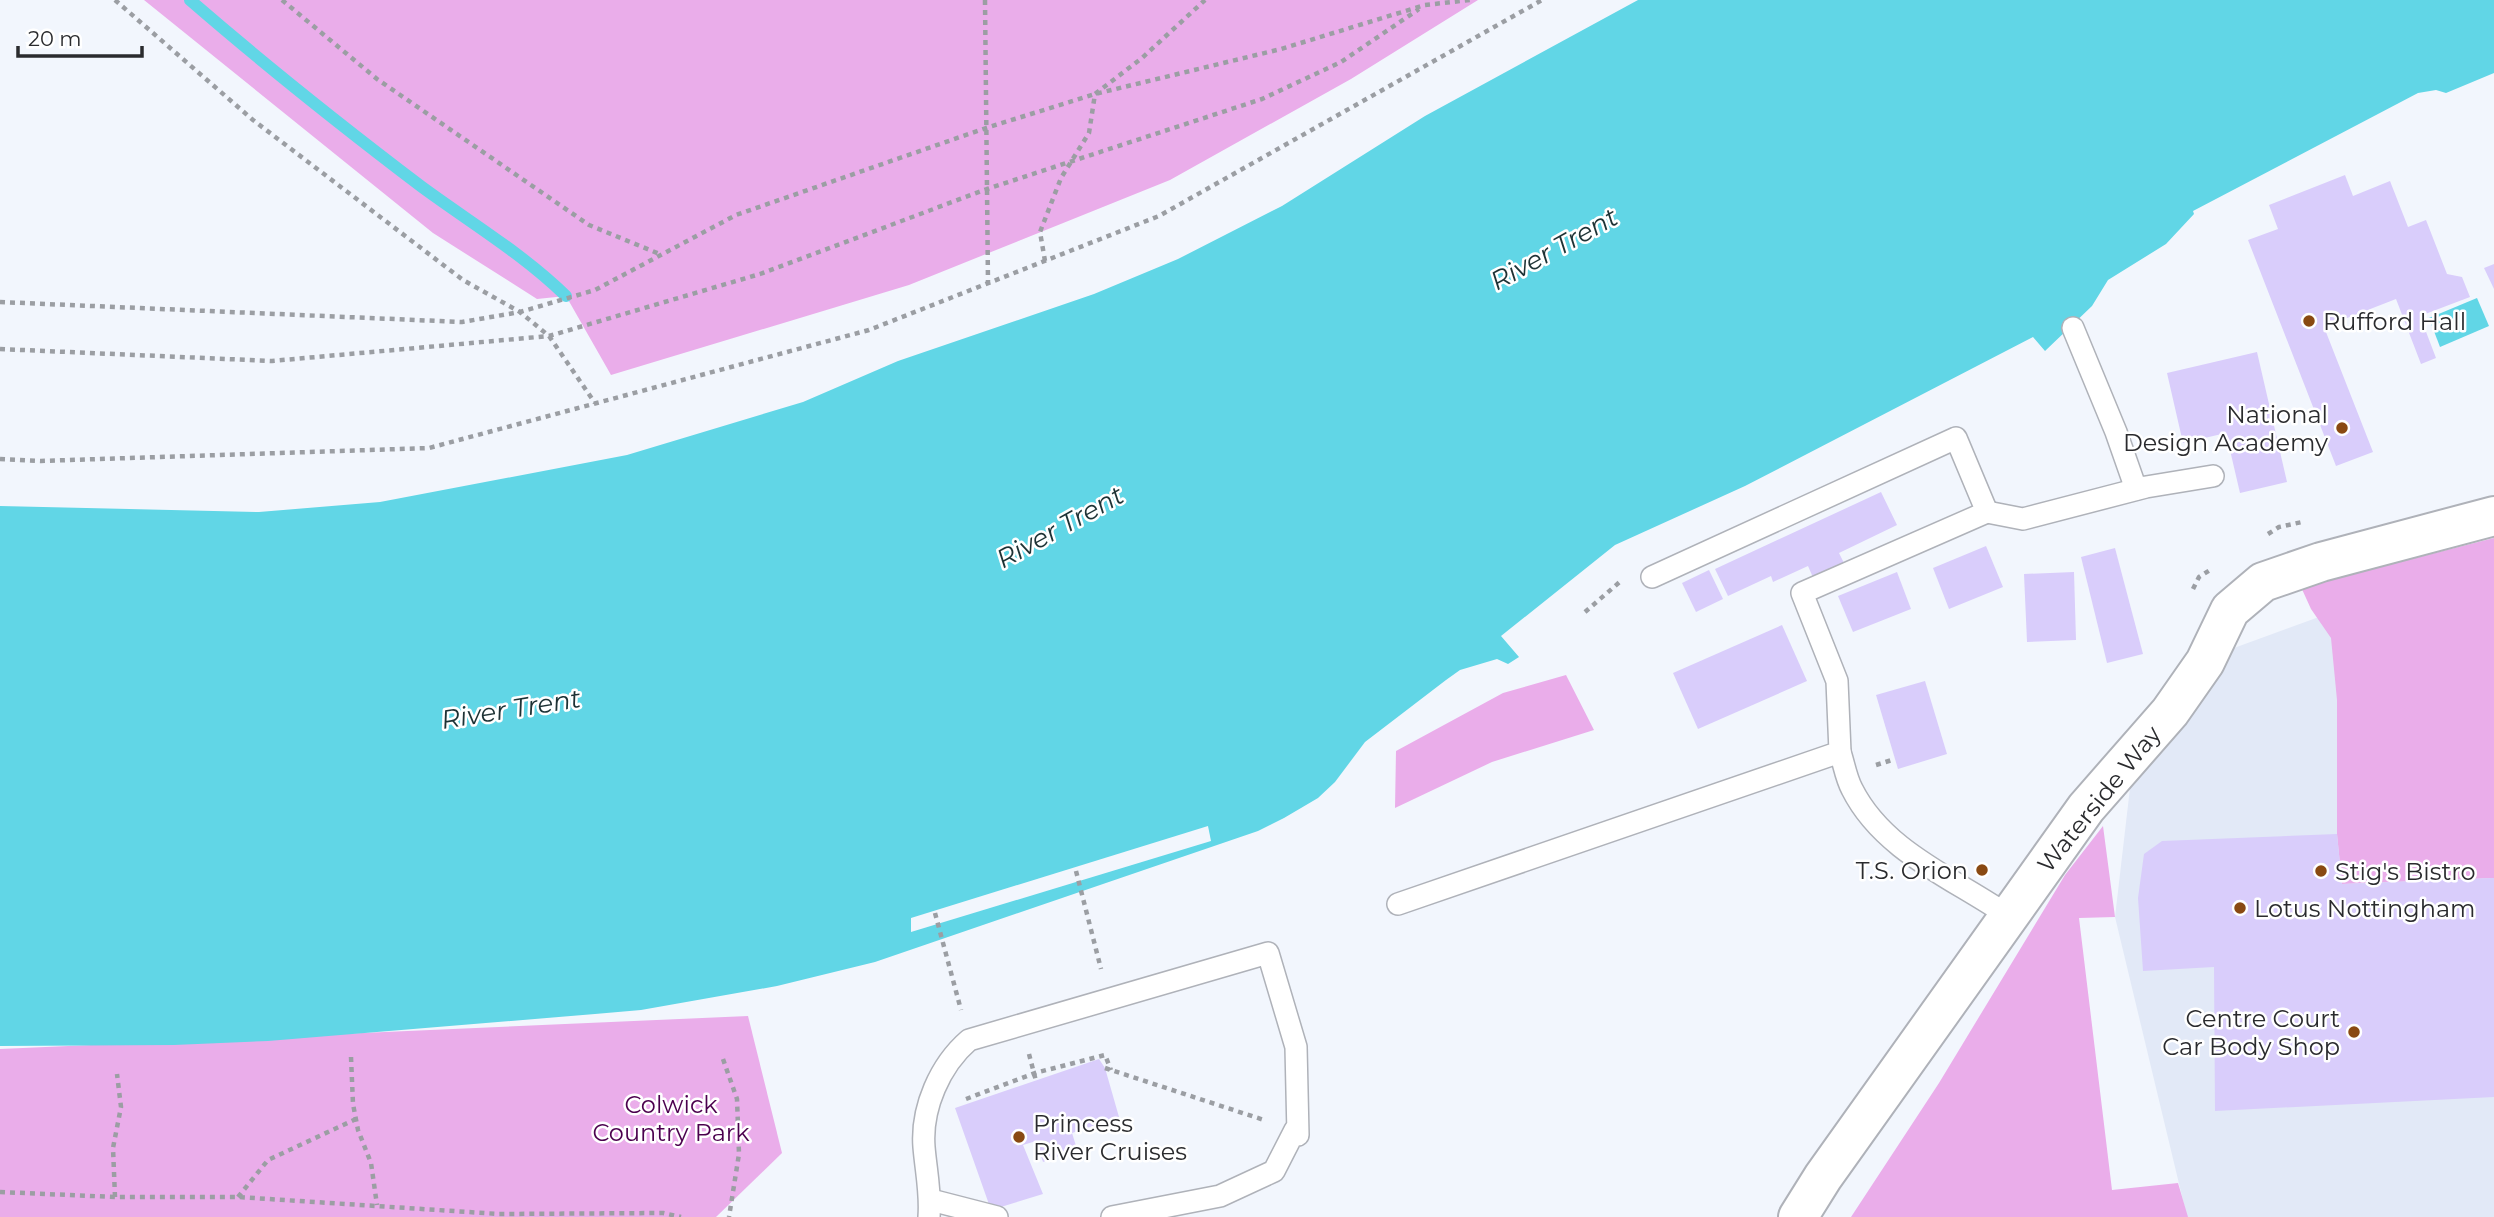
<svg xmlns="http://www.w3.org/2000/svg" width="2494" height="1217" font-family="Montserrat,sans-serif">
	<rect width="100%" height="100%" fill="#f2f6fd"/>
	<polygon fill="#e2e9f7" points="2494,553 2494,1217 2187,1217 2115,917 2130,788 2234,648"/>
	<g fill="#eaadea">
		<polygon points="144,0 1478,0 1351,79 1170,180 909,285 611,375 566,296 537,299 433,233"/>
		<polygon points="2494,538 2494,878 2342,884 2337,834 2337,700 2331,638 2311,609 2301,587"/>
		<polygon points="1566,675 1594,730 1492,762 1395,808 1396,751 1503,693"/>
		<polygon points="2103,826 2115,917 2079,918 2112,1190 2178,1183 2188,1217 1851,1217 1939,1083 2065,875"/>
		<polygon points="748,1016 782,1153 716,1217 0,1217 0,1049"/>
	</g>
	<g fill="#61d6e6">
		<polygon points="1638,0 2494,0 2494,73 2446,93 2436,90 2418,93 2193,211 2194,214 2166,244 2108,280 2092,306 2045,351 2033,337 1745,486 1615,545 1501,636 1519,657 1508,664 1497,659 1460,670 1446,680 1365,742 1335,782 1318,798 1284,818 1258,831 875,962 777,986 641,1010 595,1014 268,1041 174,1045 0,1046 0,506 259,512 380,502 627,455 803,402 898,361 1094,294 1178,259 1282,206 1425,116"/>
		<polygon points="2477,298 2489,326 2440,347 2429,318"/>
	</g>
	<polygon fill="#f2f6fd" points="1208,826 1211,841 911,932 911,918"/>
	<g fill="none" stroke-linecap="round" stroke-linejoin="round">
		<path stroke="#61d6e6" stroke-width="12" d="M190 0C265 65 343 127 422 187 471 223 523 254 566 296"/>
	</g>
	<g fill="#d9cdfb">
		<polygon points="2345,175 2353,196 2390,181 2408,227 2426,220 2447,274 2462,277 2470,297 2420,316 2436,358 2421,364 2396,299 2324,327 2373,452 2336,466 2248,240 2278,229 2269,205"/>
		<polygon points="2494,264 2494,289 2484,268"/>
		<polygon points="2257,352 2287,482 2240,493 2226,433 2183,443 2167,373"/>
		<polygon points="1881,492 1897,525 1839,553 1846,567 1815,582 1808,566 1773,582 1771,576 1728,596 1715,569"/>
		<polygon points="1986,546 2003,587 1949,609 1933,568"/>
		<polygon points="2115,548 2143,654 2107,663 2081,557"/>
		<polygon points="1709,570 1723,599 1696,612 1682,583"/>
		<polygon points="1897,572 1911,609 1853,632 1838,596"/>
		<polygon points="2074,572 2076,640 2027,642 2024,574"/>
		<polygon points="1782,625 1807,681 1698,729 1673,673"/>
		<polygon points="1925,681 1947,754 1898,769 1876,695"/>
		<polygon points="2337,834 2342,884 2494,878 2494,1097 2215,1111 2214,967 2143,971 2138,898 2144,854 2162,841"/>
		<polygon points="1099,1059 1105,1068 1119,1117 1072,1133 1077,1149 1043,1162 1036,1141 1023,1145 1043,1194 991,1210 955,1108"/>
	</g>
	<g fill="none" stroke-linecap="round" stroke-linejoin="round">
		<g stroke="#afb2b9" stroke-width="24">
			<g id="service">
				<polyline points="2073,328 2116,432 2136,489"/>
				<polyline points="1987,512 2023,519 2146,487 2213,476"/>
				<path d="M1840 752C1844 764 1846 778 1852 789 1883 851 1953 878 2007 915"/>
				<polyline points="1398,904 1840,752 1837,681 1802,593 1987,512 1956,438 1652,577"/>
				<polyline points="931,1200 997,1217"/>
				<path d="M929 1217C931 1193 926 1171 924 1147 921 1108 940 1065 969 1040L1268 953 1296 1047 1298 1135 1295 1130 1274 1171 1220 1196 1112 1217"/>
			</g>
		</g>
		<g stroke="#afb2b9" stroke-width="42">
			<polyline id="minor" points="1798,1217 1823,1177 2086,808 2170,712 2205,662 2230,610 2263,582 2321,562 2494,516"/>
		</g>
		<g stroke="#9b9ea3" stroke-width="4.5" stroke-dasharray="5 5" stroke-linecap="butt">
			<polyline points="115,0 253,120 463,280 520,312 549,336 595,403"/>
			<polyline points="282,0 377,79 589,225 662,255"/>
			<polyline points="985,0 988,283"/>
			<polyline points="1045,261 1040,232 1061,178 1089,133 1095,94 1142,58 1205,0"/>
			<polyline points="0,302 462,322 520,312 595,290 736,215 986,128 1095,94 1281,49 1425,5 1470,0"/>
			<polyline points="0,349 272,361 549,336 760,274 987,189 1262,99 1341,62 1419,9"/>
			<polyline points="0,459 41,461 429,448 869,330 1159,216 1542,0"/>
			<polyline points="2268,534 2279,527 2302,522"/>
			<polyline points="2193,589 2199,577 2210,570"/>
			<polyline points="1585,612 1622,580"/>
			<polyline points="1876,765 1895,759"/>
			<polyline points="1076,871 1101,969"/>
			<polyline points="935,913 961,1010"/>
			<polyline points="1029,1054 1036,1081"/>
			<polyline points="351,1057 353,1104 358,1130 371,1163 377,1205"/>
			<polyline points="723,1059 737,1099 739,1154 729,1217"/>
			<polyline points="1105,1068 1264,1120"/>
			<polyline points="966,1099 1035,1073 1105,1055 1111,1070"/>
			<polyline points="0,1192 115,1197 238,1197 499,1214 663,1213 681,1217"/>
			<polyline points="115,1197 113,1148 121,1107 117,1074"/>
			<polyline points="238,1197 268,1160 356,1119"/>
		</g>
		<use href="#service" stroke="#fff" stroke-width="21"/>
		<use href="#minor" stroke="#fff" stroke-width="38"/>
	</g>
	<g fill="#894912" stroke="#fff" stroke-width="2.5">
		<circle cx="2309" cy="321" r="7"/>
		<circle cx="2342" cy="428" r="7"/>
		<circle cx="1982" cy="870" r="7"/>
		<circle cx="2321" cy="871" r="7"/>
		<circle cx="2240" cy="908" r="7"/>
		<circle cx="2354" cy="1032" r="7"/>
		<circle cx="1019" cy="1137" r="7"/>
	</g>
	<g text-anchor="middle" dominant-baseline="central" stroke-width="5" stroke-linejoin="round" paint-order="stroke">
		<g font-size="24" fill="#2a2b2e" stroke="#fff" text-anchor="start">
			<text x="2323" y="321">Rufford Hall</text>
			<text x="2328" y="414" text-anchor="end">National<tspan x="2328" dy="28">Design Academy</tspan></text>
			<text x="1968" y="870" text-anchor="end">T.S. Orion</text>
			<text x="2335" y="871">Stig's Bistro</text>
			<text x="2254" y="908">Lotus Nottingham</text>
			<text x="2340" y="1018" text-anchor="end">Centre Court<tspan x="2340" dy="28">Car Body Shop</tspan></text>
			<text x="1033" y="1123">Princess<tspan x="1033" dy="28">River Cruises</tspan></text>
		</g>
		<g font-size="24" fill="#2a2b2e" stroke="#fff">
			<text transform="translate(2099 799) rotate(-51)">Waterside Way</text>
		</g>
		<g font-size="24" fill="#4b004e" stroke="#fff">
			<text x="671" y="1104">Colwick<tspan x="671" dy="28">Country Park</tspan></text>
		</g>
		<g font-size="26" font-style="italic" fill="#1d3235" stroke="#fff">
			<text transform="translate(1554 249) rotate(-29)">River Trent</text>
			<text transform="translate(1060 527) rotate(-29)">River Trent</text>
			<text transform="translate(511 709) rotate(-9)">River Trent</text>
		</g>
	</g>
	<path d="M18 46v10h124v-10" fill="none" stroke="#2a2b2e" stroke-width="3.5"/>
	<text x="28" y="46" font-size="21" fill="#2a2b2e" stroke="#ffffff" stroke-width="5" paint-order="stroke">20 m</text>
</svg>
